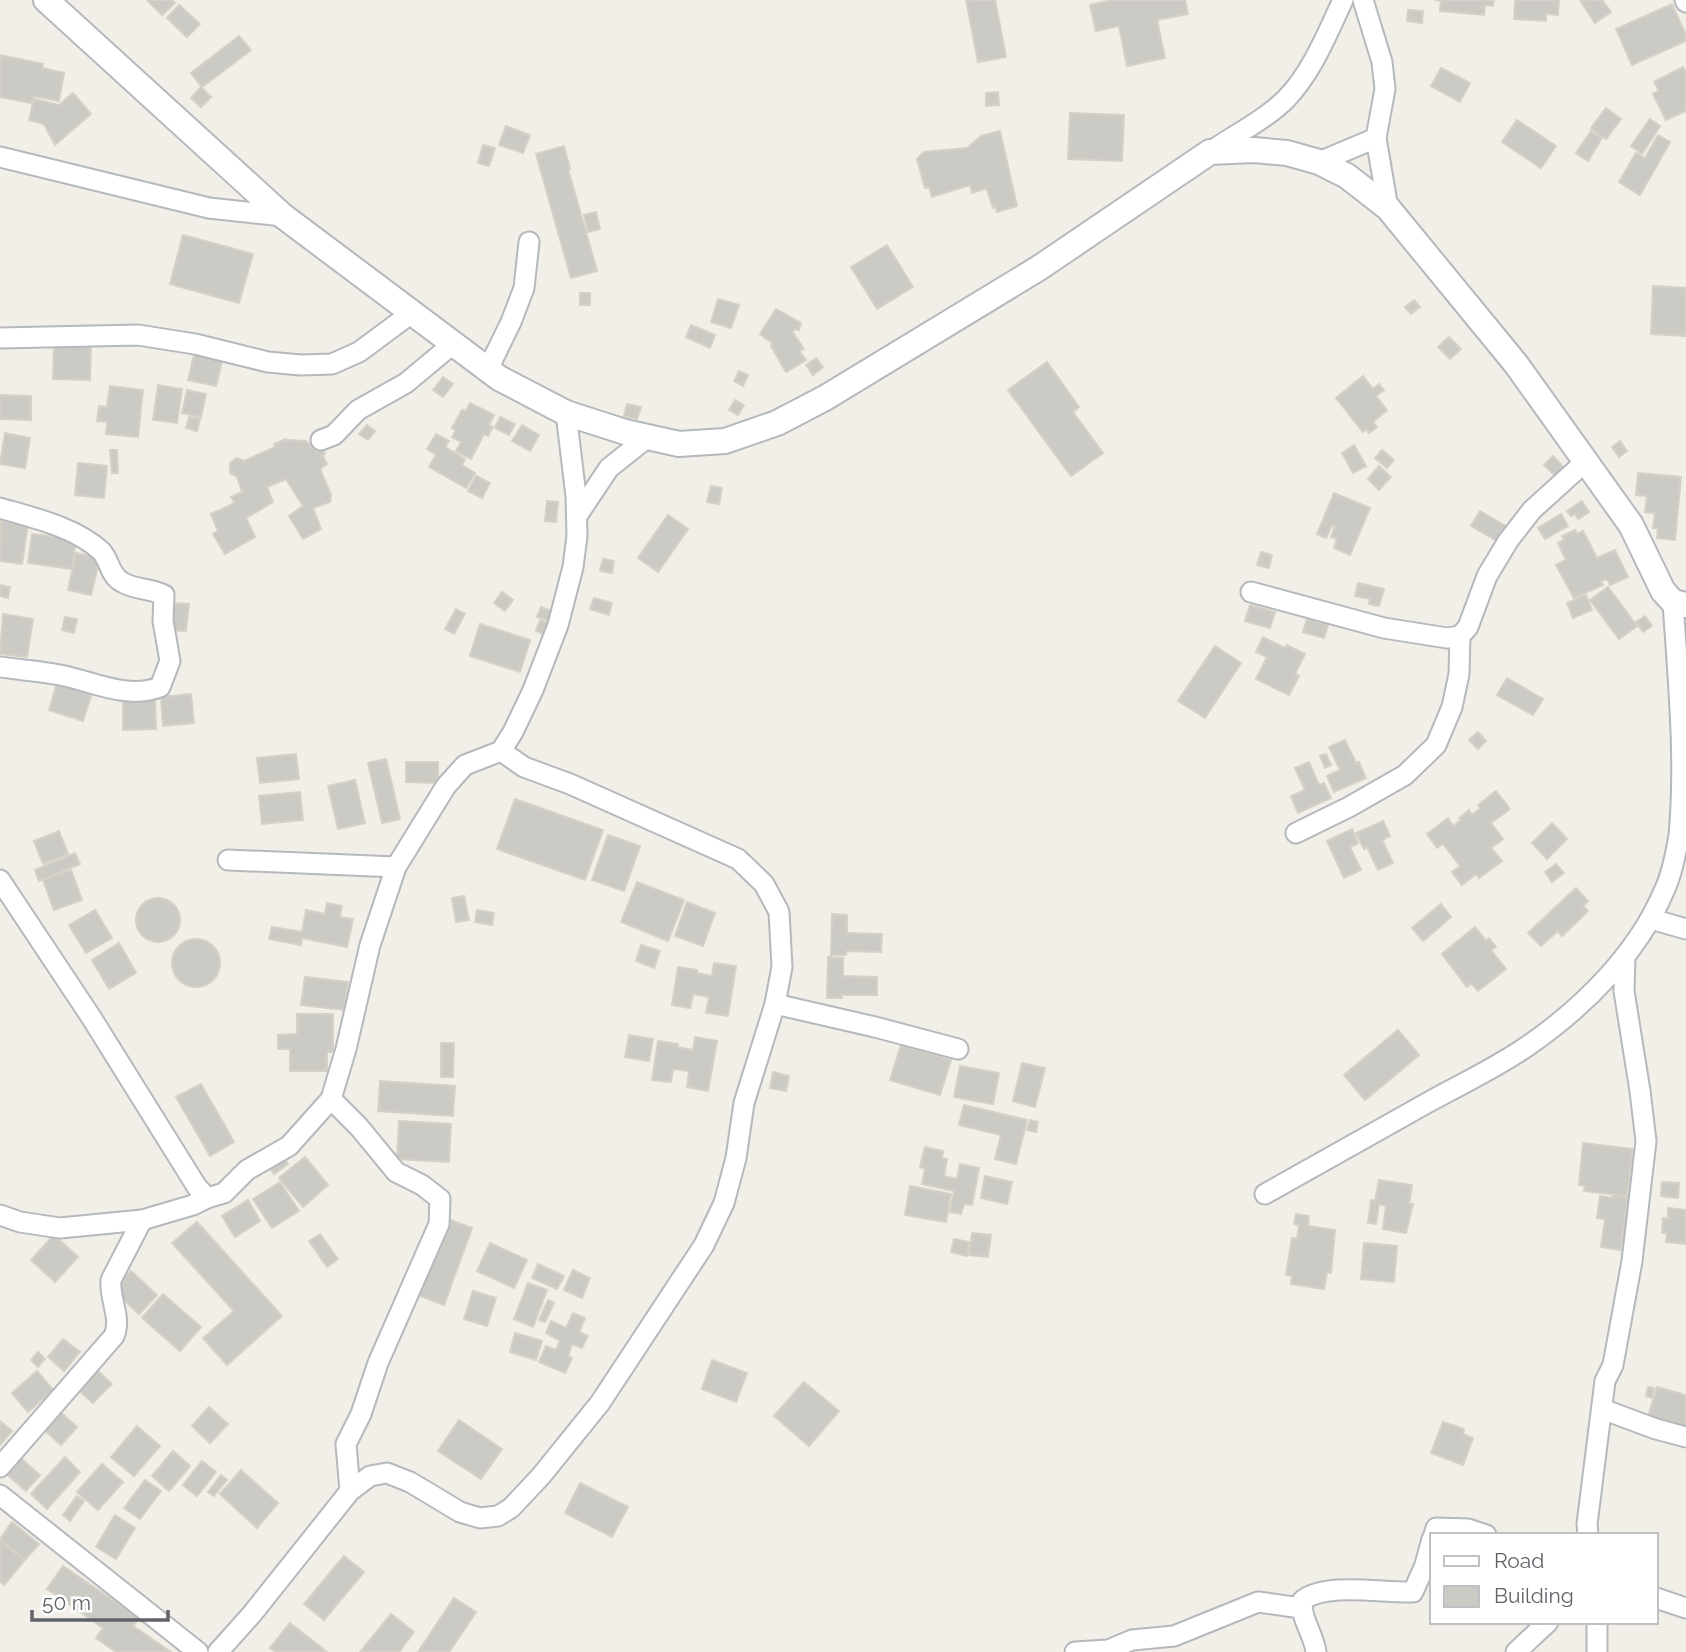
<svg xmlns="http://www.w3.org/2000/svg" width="1686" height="1652" font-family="Raleway,sans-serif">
	<rect width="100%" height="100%" fill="#f1efe8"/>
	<g fill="#cccac5" stroke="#d6d1c6" stroke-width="2">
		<polygon points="147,0 172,0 175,3 162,15"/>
		<polygon points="966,0 995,0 1006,57 978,62"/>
		<polygon points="1185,0 1188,14 1157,20 1165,58 1127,66 1119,26 1096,31 1090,5 1112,0"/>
		<polygon points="1435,0 1494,0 1493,6 1485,5 1484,15 1440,11 1441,1"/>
		<polygon points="1515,0 1559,0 1558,15 1546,14 1546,21 1514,19"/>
		<polygon points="1580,0 1602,0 1611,12 1595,23"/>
		<polygon points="1672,4 1686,35 1686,41 1632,65 1616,29"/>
		<polygon points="179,5 200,24 187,37 167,18"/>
		<polygon points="1408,10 1423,11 1422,23 1407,21"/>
		<polygon points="239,36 251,50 202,87 191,73"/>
		<polygon points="0,55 43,64 42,68 64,73 59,101 33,96 31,103 0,97"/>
		<polygon points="1683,67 1686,72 1686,111 1666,120 1653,94 1659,91 1654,82"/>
		<polygon points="1441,68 1470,83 1460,102 1431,86"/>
		<polygon points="201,87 211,97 201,107 191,98"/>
		<polygon points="998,92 999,105 986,106 986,93"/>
		<polygon points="73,93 91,114 55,145 44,124 29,120 34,99 59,105"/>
		<polygon points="1606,108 1621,119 1606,139 1591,128"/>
		<polygon points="1070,113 1124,115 1122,161 1068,159"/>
		<polygon points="1650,119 1660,126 1642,154 1631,146"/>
		<polygon points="1517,120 1556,146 1541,168 1502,142"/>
		<polygon points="506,126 530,135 523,153 499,145"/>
		<polygon points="1000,131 1017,206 997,212 996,207 993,208 986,186 985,189 972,193 970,185 932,197 929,187 925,188 917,159 924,152 967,148 981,136"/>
		<polygon points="1591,131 1602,138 1588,161 1576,153"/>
		<polygon points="1658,135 1670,142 1640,195 1619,182 1636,153 1645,158"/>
		<polygon points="483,145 495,148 489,166 478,163"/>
		<polygon points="564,146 570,169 568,169 597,271 571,278 536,154"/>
		<polygon points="596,212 600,229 588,232 584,215"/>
		<polygon points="183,235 253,254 239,303 170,284"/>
		<polygon points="887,245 913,287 877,309 851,267"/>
		<polygon points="1653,286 1686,288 1686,336 1651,334"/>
		<rect x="580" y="293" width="10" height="12"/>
		<polygon points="718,299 739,305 731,328 711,322"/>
		<polygon points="1414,300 1420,307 1411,314 1405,307"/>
		<polygon points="776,309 801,323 799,330 794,329 793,333 804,349 799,351 806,360 786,372 771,346 772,343 760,334"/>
		<polygon points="691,325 715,335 710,348 686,337"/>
		<polygon points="1449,337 1461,349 1450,359 1438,347"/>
		<polygon points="54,346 91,347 90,380 53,379"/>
		<polygon points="195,351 223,358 216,386 188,380"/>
		<polygon points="816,358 823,367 813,375 806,365"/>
		<polygon points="1047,362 1079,407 1073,412 1103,453 1071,476 1008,390"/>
		<polygon points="739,371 748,375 743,386 734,381"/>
		<polygon points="1363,376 1373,389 1379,384 1384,390 1376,396 1387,410 1373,422 1377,427 1369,433 1366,429 1363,432 1336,398"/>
		<polygon points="443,377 453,384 443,397 433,390"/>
		<polygon points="158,385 182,389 177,423 153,420"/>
		<polygon points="110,386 143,390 138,437 106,434 107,422 97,421 99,406 107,407"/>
		<polygon points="187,390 206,394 201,417 182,413"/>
		<polygon points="0,395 31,396 31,420 0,419"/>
		<polygon points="735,400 744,405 738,415 729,410"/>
		<polygon points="470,403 494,415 489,425 493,427 488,436 484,434 471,459 456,451 461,442 452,437 456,430 452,428 462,410 466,411"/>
		<polygon points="627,404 641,407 637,419 624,416"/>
		<polygon points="189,417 200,419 197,431 186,428"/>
		<polygon points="500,417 515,424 509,435 495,428"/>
		<polygon points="367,425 375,431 368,440 359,434"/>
		<polygon points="522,425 539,435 530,451 512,441"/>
		<polygon points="5,433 30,438 25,468 0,464"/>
		<polygon points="436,434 449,441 445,447 465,459 462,465 475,473 466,488 429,467 436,455 427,449"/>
		<polygon points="286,439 286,440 306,441 317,452 322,450 325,453 323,456 327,464 320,469 331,495 330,502 313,508 321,529 303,539 289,516 303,506 286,479 267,487 273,502 246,518 255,537 225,554 213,534 218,531 211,514 235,503 231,497 242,492 237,477 230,473 230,463 237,458 244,461 275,447 274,444"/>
		<polygon points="1620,441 1627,451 1619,457 1612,447"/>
		<polygon points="1354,445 1366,466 1353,473 1342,453"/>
		<polygon points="110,450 117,450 118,473 112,473"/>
		<polygon points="1382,450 1394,460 1387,468 1375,458"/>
		<polygon points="1553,456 1566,470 1557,478 1544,465"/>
		<polygon points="78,463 107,466 104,498 75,495"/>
		<polygon points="1379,466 1391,477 1379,490 1368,479"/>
		<polygon points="1638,473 1681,477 1675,540 1657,538 1658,528 1653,528 1655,513 1645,512 1647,496 1636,495"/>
		<polygon points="476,476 490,483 482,498 468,491"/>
		<polygon points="711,486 722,488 719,504 707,502"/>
		<polygon points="1334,493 1370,508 1350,555 1334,548 1337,539 1331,537 1335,526 1332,525 1326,538 1317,534"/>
		<polygon points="547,501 558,502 556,522 545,521"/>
		<polygon points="1582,501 1589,512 1578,519 1575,514 1571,516 1567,511"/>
		<polygon points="1480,511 1511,529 1502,544 1471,526"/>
		<polygon points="1561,514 1568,526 1545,539 1538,528"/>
		<polygon points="668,515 688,529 658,572 638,558"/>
		<polygon points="1,521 28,525 22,564 0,561"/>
		<polygon points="1575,530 1577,534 1583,531 1597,558 1615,550 1628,577 1610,585 1607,579 1601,581 1603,585 1574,598 1556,565 1566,560 1558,543 1564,540 1562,536"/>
		<polygon points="32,534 76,539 72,569 28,563"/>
		<polygon points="1261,552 1272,555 1269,568 1257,565"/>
		<polygon points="76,553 100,558 91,595 68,590"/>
		<polygon points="603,559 614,561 612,573 600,571"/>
		<polygon points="1358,583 1384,589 1379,606 1369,604 1370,599 1355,596"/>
		<polygon points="0,585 10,587 8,598 0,596"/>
		<polygon points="1608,587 1637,626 1619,639 1590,600"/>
		<polygon points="502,592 513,600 505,611 494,603"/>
		<polygon points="1586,595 1592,610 1573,618 1567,603"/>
		<polygon points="594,598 612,603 609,615 590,609"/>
		<polygon points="173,603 189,604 186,631 170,630"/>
		<polygon points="1250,605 1275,612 1270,628 1245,621"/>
		<polygon points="541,607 555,612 552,622 537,617"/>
		<polygon points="456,609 465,614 454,634 445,629"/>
		<polygon points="3,614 33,619 27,657 0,654"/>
		<polygon points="1645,616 1652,626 1643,632 1636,622"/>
		<polygon points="65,617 77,619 74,633 62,630"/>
		<polygon points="1307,619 1328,625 1324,638 1303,632"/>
		<polygon points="540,620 548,623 543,634 536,631"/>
		<polygon points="480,624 530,640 520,672 470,656"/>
		<polygon points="1263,637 1285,648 1287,645 1305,654 1295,674 1299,676 1289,695 1256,679 1267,657 1256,652"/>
		<polygon points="1215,646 1241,663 1205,718 1178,701"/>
		<polygon points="1507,678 1543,699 1533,715 1497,695"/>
		<polygon points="57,683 92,693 83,721 49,710"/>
		<polygon points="191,694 194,723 163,726 161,697"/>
		<polygon points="155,700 156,729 123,730 123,701"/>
		<polygon points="1478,732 1486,741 1478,749 1469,740"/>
		<polygon points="1345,740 1356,763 1359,762 1366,778 1334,792 1327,776 1340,770 1329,747"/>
		<polygon points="296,754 299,779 260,783 257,758"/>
		<polygon points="1326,754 1331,765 1325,768 1320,756"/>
		<polygon points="386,759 400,819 382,823 368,763"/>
		<polygon points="406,762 438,762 438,783 406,782"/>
		<polygon points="1309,762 1319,785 1324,783 1331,798 1298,813 1291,796 1305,790 1295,768"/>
		<polygon points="355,780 365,823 338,829 328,786"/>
		<polygon points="1496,791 1510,809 1491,823 1503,839 1491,848 1502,861 1479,878 1476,874 1462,885 1452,872 1460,866 1443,844 1437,848 1427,834 1448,818 1453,826 1461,820 1459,818 1469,810 1472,815 1481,808 1478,805"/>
		<polygon points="300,792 303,820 262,824 259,796"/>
		<polygon points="515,799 603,830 585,880 497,849"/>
		<polygon points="1383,821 1390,836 1382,840 1393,863 1378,870 1367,847 1364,849 1356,833"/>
		<polygon points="1552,823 1567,839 1547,859 1532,843"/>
		<polygon points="1352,829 1358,843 1350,847 1361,870 1344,878 1327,841"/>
		<polygon points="59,831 68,854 43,864 34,841"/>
		<polygon points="608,835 640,846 624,891 592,880"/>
		<polygon points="75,853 80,864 39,881 35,870"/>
		<polygon points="1556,864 1564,873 1552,882 1545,872"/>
		<polygon points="71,870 82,900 54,910 43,880"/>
		<polygon points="637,882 684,900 668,941 621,922"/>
		<polygon points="1576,888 1588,901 1583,906 1588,911 1562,936 1558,931 1541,946 1528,933"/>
		<polygon points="464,896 469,920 456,922 452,898"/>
		<circle cx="158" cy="920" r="22"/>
		<polygon points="687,902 715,913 703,946 675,936"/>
		<polygon points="327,903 342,906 340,917 353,919 347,947 302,938 301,945 269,939 272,927 302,932 306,910 325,914"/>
		<polygon points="1441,904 1451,917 1423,941 1412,928"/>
		<polygon points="95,910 112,938 86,953 69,925"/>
		<polygon points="477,910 494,913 492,925 475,922"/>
		<polygon points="832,914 847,915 847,933 882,934 881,952 846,951 846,955 831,955"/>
		<polygon points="1475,927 1486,941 1489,938 1496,947 1491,950 1506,969 1478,991 1471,983 1467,987 1442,954"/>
		<circle cx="196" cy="963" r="24"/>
		<polygon points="119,943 136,973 109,989 92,960"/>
		<polygon points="641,945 660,951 654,968 636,961"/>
		<polygon points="828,957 843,958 843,976 877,977 877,995 842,995 842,998 827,998"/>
		<polygon points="714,963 736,966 728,1016 706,1013 709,997 693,994 690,1008 672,1005 678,967 697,970 697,973 712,976"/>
		<polygon points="305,977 348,982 344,1010 301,1005"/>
		<polygon points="297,1014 333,1014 333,1052 327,1052 327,1071 290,1071 290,1049 278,1049 278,1035 297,1034"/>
		<polygon points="1398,1030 1419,1055 1365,1100 1344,1075"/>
		<polygon points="629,1035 653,1039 649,1061 625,1057"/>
		<polygon points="695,1037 717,1041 708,1091 687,1087 689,1071 673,1069 671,1082 652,1080 658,1041 678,1044 677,1047 693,1050"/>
		<polygon points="441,1043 454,1043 453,1077 441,1077"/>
		<polygon points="901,1045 951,1060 940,1095 890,1080"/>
		<polygon points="1022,1063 1045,1068 1035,1107 1013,1101"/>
		<polygon points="960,1066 999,1073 993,1104 954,1097"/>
		<polygon points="773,1072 789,1076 786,1091 770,1088"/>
		<polygon points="380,1081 455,1086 453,1116 378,1111"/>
		<polygon points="201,1084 234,1142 210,1156 176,1097"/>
		<polygon points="964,1105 1027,1120 1016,1164 995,1159 1001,1135 959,1125"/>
		<polygon points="1030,1120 1038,1122 1036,1132 1027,1130"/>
		<polygon points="399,1121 451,1124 449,1162 397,1159"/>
		<polygon points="1583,1143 1633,1149 1627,1196 1584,1191 1585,1186 1579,1185"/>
		<polygon points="925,1147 943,1151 942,1158 947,1159 944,1176 957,1179 960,1164 979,1168 972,1205 964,1204 961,1214 950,1212 954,1191 922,1184 925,1169 920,1167"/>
		<polygon points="282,1156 288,1164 274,1174 269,1166"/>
		<polygon points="305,1157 328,1185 303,1207 279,1178"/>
		<polygon points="985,1176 1012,1182 1007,1204 981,1198"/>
		<polygon points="1379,1180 1412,1185 1409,1204 1413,1204 1406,1233 1383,1229 1386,1206 1379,1204 1376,1224 1368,1223 1371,1200 1375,1201"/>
		<polygon points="280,1182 299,1211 272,1228 253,1199"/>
		<polygon points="1662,1182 1679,1183 1678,1198 1661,1196"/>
		<polygon points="910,1186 951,1194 946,1222 905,1215"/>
		<polygon points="1612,1195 1628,1197 1621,1250 1601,1247 1605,1219 1597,1218 1600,1196 1612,1198"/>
		<polygon points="248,1200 260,1221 235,1237 222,1216"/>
		<polygon points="1668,1208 1686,1210 1686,1244 1666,1242 1667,1233 1662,1233 1663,1218 1668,1219"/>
		<polygon points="1296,1214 1309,1216 1308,1226 1335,1230 1331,1273 1327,1272 1324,1289 1291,1284 1292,1276 1286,1275 1292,1238 1297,1239 1299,1225 1294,1224"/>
		<polygon points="448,1219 472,1228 444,1305 420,1296"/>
		<polygon points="197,1222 282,1316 227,1365 203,1338 234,1311 172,1243"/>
		<polygon points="972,1233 991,1235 988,1257 969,1255"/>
		<polygon points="320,1234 338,1259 327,1267 309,1241"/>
		<polygon points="54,1235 78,1257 55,1282 31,1260"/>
		<polygon points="954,1239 969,1242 967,1256 951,1252"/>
		<polygon points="490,1243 527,1260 514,1288 477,1271"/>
		<polygon points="1364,1243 1397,1246 1394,1282 1361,1279"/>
		<polygon points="538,1264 564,1276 557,1289 532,1278"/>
		<polygon points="573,1270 590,1278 582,1298 564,1290"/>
		<polygon points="131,1271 157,1295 139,1314 113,1290"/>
		<polygon points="528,1283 547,1290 533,1327 514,1319"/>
		<polygon points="473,1291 496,1298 487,1326 464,1319"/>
		<polygon points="163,1294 201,1327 180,1351 142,1318"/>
		<polygon points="548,1300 554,1303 545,1322 539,1320"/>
		<polygon points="573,1313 585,1318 579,1332 588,1336 582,1348 572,1344 568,1356 572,1358 565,1373 539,1362 546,1346 556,1350 560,1341 546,1333 551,1321 566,1328"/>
		<polygon points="515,1333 542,1341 536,1360 510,1352"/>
		<polygon points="63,1339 80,1352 64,1371 48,1357"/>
		<polygon points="38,1352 45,1359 38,1367 31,1360"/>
		<polygon points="712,1360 747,1373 736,1402 702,1389"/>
		<polygon points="97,1370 112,1384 93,1403 78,1390"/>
		<polygon points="37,1371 53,1390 28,1412 12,1393"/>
		<polygon points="804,1382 839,1411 809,1446 774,1416"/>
		<polygon points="1648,1387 1654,1388 1652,1398 1646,1396"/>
		<polygon points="1657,1387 1686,1395 1686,1426 1666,1420 1664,1426 1648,1417"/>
		<polygon points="209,1407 228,1424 210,1443 192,1426"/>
		<polygon points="56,1408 77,1427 61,1445 40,1426"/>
		<polygon points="459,1420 502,1449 481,1479 438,1451"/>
		<polygon points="0,1421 12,1431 0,1445"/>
		<polygon points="1443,1422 1464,1429 1463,1434 1473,1438 1463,1465 1431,1453"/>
		<polygon points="137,1426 160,1446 134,1476 111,1457"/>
		<polygon points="173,1451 190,1466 169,1491 152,1476"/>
		<polygon points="17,1455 40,1475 26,1491 3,1471"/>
		<polygon points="65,1457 80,1472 47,1509 31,1494"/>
		<polygon points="202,1461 216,1472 197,1496 183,1485"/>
		<polygon points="102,1464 123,1482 98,1510 77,1492"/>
		<polygon points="241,1470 278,1503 257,1528 220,1494"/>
		<polygon points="221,1475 227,1480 214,1496 208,1492"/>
		<polygon points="145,1480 161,1491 140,1519 124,1508"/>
		<polygon points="580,1483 628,1507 612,1537 565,1513"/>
		<polygon points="77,1496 84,1501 70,1521 63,1515"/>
		<polygon points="115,1515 135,1528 116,1559 96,1547"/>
		<polygon points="12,1522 39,1544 25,1560 0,1539"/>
		<polygon points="0,1540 24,1561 4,1585 0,1581"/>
		<polygon points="344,1556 364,1572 324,1620 304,1604"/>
		<polygon points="63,1566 139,1618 133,1626 171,1652 116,1652 96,1638 103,1628 47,1589"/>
		<polygon points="454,1598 476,1612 449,1652 418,1652"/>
		<polygon points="391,1614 414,1632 399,1652 360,1652"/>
		<polygon points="290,1623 327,1652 276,1652 270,1648"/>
	</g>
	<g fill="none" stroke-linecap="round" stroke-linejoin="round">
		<g stroke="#b5b8bc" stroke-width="23">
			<g id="minor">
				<polyline points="1363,0 1382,62 1385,89 1376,138 1388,208"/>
				<polyline points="1685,0 1686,2"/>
				<path d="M1210 152C1234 135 1265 120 1286 99 1312 72 1327 34 1343 0"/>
				<polyline points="0,157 209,208 283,216"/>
				<polyline points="1319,162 1376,138"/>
				<polyline points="0,338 138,335 195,344 268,362 301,365 332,364 359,352 413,312"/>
				<polyline points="488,369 511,322 524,288 529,242"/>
				<polyline points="321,440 334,435 358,410 406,383 454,343"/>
				<path d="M0 508C34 518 75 527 101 551 110 560 109 575 122 582 134 590 151 588 164 595L163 621 170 661 160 687C127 700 92 681 60 675 40 671 20 670 0 667"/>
				<polyline points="577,516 609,468 648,437"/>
				<polyline points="1251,592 1384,628 1447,638 1460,636"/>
				<polyline points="1296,833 1349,807 1405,775 1436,745 1452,707 1459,674 1460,636 1468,627 1487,576 1508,541 1532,510 1585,462"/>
				<polyline points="228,860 396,867"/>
				<polyline points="0,880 91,1017 197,1187 207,1198"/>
				<polyline points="1651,919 1686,929"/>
				<polyline points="775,1004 875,1027 958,1049"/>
				<polyline points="331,1099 359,1127 396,1172 422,1185 440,1199 439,1224 378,1363 361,1414 346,1444 350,1491"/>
				<path d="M1265 1194C1319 1164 1373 1133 1427 1103 1461 1084 1498 1067 1529 1045 1584 1007 1638 953 1664 891 1672 875 1676 853 1679 835 1686 759 1678 679 1673 602"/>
				<polyline points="0,1215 20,1222 60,1228 142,1220 193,1205 207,1198 224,1193 247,1170 289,1146 331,1099 346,1049 370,945 396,867 446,786 465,765 501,751 513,732 533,690 558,625 573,567 577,536 576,496 566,413"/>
				<polyline points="1602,1409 1656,1429 1686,1437"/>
				<path d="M0 1467 114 1336C122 1318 109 1299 111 1280L142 1220"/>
				<polyline points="0,1495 198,1652"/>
				<polyline points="1434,1535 1436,1528 1468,1529 1486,1535"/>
				<polyline points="1588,1535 1587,1524 1605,1381 1613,1365 1632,1261 1646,1141 1640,1091 1624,991 1625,956"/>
				<polyline points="1656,1598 1686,1608"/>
				<polyline points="218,1652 252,1614 350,1491 370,1476 387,1473 410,1482 460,1512 480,1518 498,1516 511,1508 541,1476 600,1403 704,1245 724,1203 736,1158 744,1103 775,1004 782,967 779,912 764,884 738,859 570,784 524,767 501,751"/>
				<polyline points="1075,1652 1108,1650 1132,1640 1174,1636 1258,1602 1301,1608"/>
				<path d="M1316 1652C1314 1634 1299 1617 1303 1600 1327 1582 1382 1593 1413 1592L1425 1565 1432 1539"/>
				<polyline points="1516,1652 1548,1622"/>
				<polyline points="1597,1652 1597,1622"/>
			</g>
		</g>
		<g stroke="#b5b8bc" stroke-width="28">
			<polyline id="tertiary" points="46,0 283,216 499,378 566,413 625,432 679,444 725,441 777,423 825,398 1039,268 1210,152 1254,150 1287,153 1319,162 1347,176 1388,208 1516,364 1631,525 1663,591 1673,602 1686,605"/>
		</g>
		<use href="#minor" stroke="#fff" stroke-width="19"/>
		<use href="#tertiary" stroke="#fff" stroke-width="24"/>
	</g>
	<rect x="1430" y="1533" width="228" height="91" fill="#ffffff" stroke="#bfc1c3" stroke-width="2"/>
	<rect x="1444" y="1556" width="35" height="10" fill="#ffffff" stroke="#bfc1c3" stroke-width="2"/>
	<text x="1494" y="1568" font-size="21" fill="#5f6368">Road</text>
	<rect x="1444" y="1586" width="35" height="21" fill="#cccac5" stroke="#bfc1c3" stroke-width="2"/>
	<text x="1494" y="1603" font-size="21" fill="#5f6368">Building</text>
	<path d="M32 1610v10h136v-10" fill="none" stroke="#5f6368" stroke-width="3.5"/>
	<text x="42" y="1610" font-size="21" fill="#5f6368" stroke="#ffffff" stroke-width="5" paint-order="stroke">50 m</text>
</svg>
